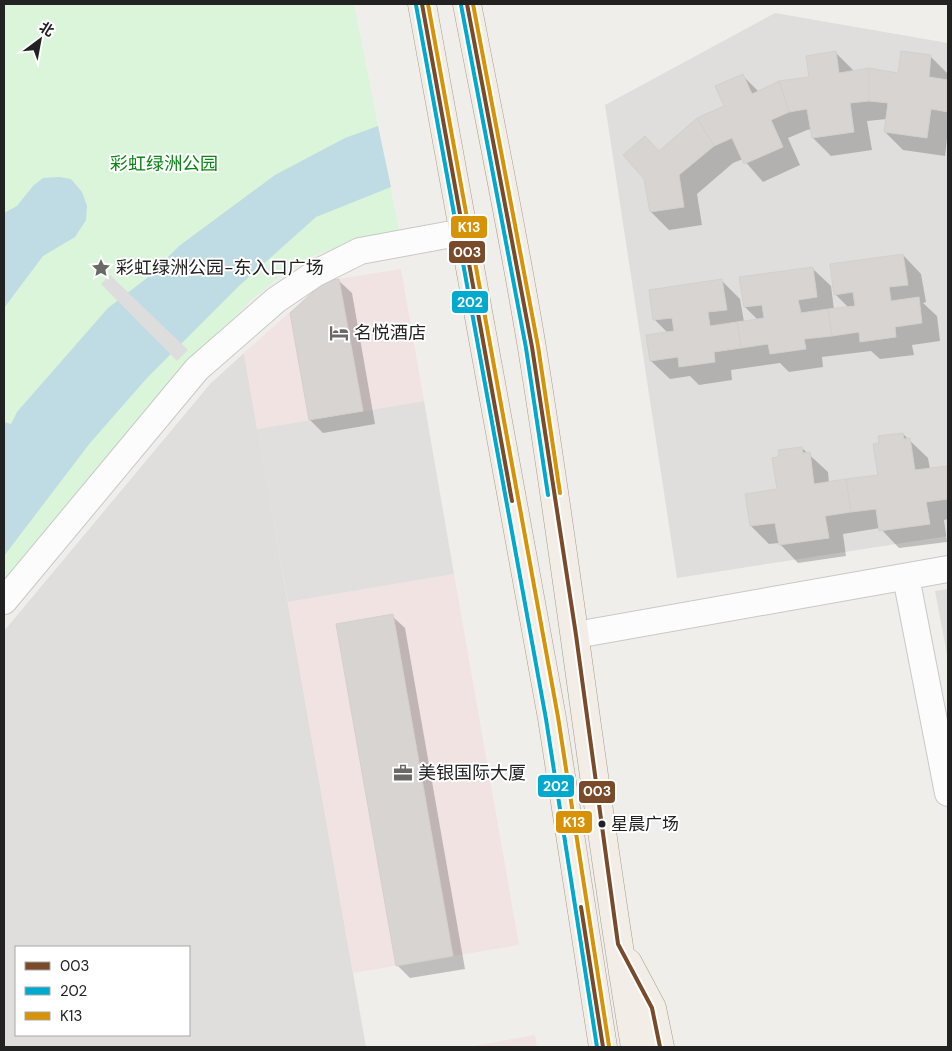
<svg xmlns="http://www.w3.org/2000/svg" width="952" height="1051" font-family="'DM Sans','Noto Sans SC',sans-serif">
	<rect width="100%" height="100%" fill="#f0eeeb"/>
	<g fill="#dfdedc" fill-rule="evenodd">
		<polygon points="775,13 948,43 948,536 677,578 605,105"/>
		<path d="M244 353 366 1047H4V631L211 383ZM16 947H189V1035H16Z"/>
		<polygon points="948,589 948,660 935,591"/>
	</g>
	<g fill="#f1e3e1">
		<polygon points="401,269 424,401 257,429 244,353 325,281"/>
		<polygon points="454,574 519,945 353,973 288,602"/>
		<polygon points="535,1035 537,1047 467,1047 468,1047"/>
	</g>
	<polygon fill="#daf5da" points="4,4 354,4 400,236 350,242 300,261 251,300 150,409 4,585"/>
	<polygon fill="#e0dfde" points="424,401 454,574 288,602 257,429"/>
	<g fill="#bfdbe3">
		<polygon points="378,126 391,187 316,217 240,285 147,378 90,443 4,556 4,422 11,424 17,412 108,308 147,278 179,246 275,175 345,138"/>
		<polygon points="59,177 71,179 82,192 87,206 86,220 75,237 43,256 4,308 4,213 17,206 33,186 43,178"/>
	</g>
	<polygon fill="#dedddd" points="110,275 188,350 177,361 101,284"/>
	<g fill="#0003">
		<polygon points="836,53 854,71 900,74 931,57 948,74 948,130 945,156 903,150 885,132 887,119 867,121 872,150 831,156 813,138 812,129 807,130 788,138 800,165 763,182 743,159 733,163 697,194 702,225 669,230 651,212 660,152 726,107 742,75 759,92 810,78"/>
		<polygon points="903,255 921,274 926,302 923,303 937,316 940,341 912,345 914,355 880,359 871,351 822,357 823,367 789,372 780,363 731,370 732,380 699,385 690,376 670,379 651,361 668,333 654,319 722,281 740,299 744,322 758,320 745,307 812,268 831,286 834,310 849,308 835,294"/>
		<polygon points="339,281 352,293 375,424 323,433 310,420"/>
		<polygon points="903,434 928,458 930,469 948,467 948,519 944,520 947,542 899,548 880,528 843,534 846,556 798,563 779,543 769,544 751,526 778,490 780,458 802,448 828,472 829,483 879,476 881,444"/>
		<polygon points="392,616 405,628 465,969 410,978 397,965"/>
	</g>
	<g fill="#d7d4d2" stroke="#d3d0cc">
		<polygon points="836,51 839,73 869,68 869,101 850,103 854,132 812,138 807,109 789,112 779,81 809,77 806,56"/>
		<polygon points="901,51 931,55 929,77 948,80 948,112 931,109 927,138 884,132 888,103 869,101 869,68 898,73"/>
		<polygon points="743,74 752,94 779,81 789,112 771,120 783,147 744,164 732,138 714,146 697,118 724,106 715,86"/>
		<polygon points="697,118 714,146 679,175 684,207 650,212 644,179 623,155 645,136 659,151"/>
		<polygon points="903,254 908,285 889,287 891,301 919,297 922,323 895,327 896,337 860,342 859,332 832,336 828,309 855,306 853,292 834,295 830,264"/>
		<polygon points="813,267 817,297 798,300 801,313 828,309 832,336 804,339 806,349 770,354 768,344 741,348 737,322 764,318 762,305 744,307 739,277"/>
		<polygon points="339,279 363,411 309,420 290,313 325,281"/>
		<polygon points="722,279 727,310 708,312 710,326 737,322 741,348 714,352 715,362 679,367 678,357 650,361 646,335 674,331 672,318 653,320 649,290"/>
		<polygon points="903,433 904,439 910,438 915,470 947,466 948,499 926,502 930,524 879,531 876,509 851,512 846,479 878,475 873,444 879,443 878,436"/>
		<polygon points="802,447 803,453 810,452 814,484 846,479 851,512 825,516 829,538 779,545 775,523 750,526 745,494 777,489 772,458 779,457 778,450"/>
		<polygon points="393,614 453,956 396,966 336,624"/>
	</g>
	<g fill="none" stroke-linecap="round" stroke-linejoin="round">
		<g stroke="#c9c8c7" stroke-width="28">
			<g id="minor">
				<polyline points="906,577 948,793"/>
				<polyline points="4,601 197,369 276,300 316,273 360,251 463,232"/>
				<polyline points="576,635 948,569"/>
			</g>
		</g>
		<g stroke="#a79c86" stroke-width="29">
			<g id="major">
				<polyline points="422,4 552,718 603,1047"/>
				<path d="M467 4C489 118 513 233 532 348 570 581 596 815 635 1047"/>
				<polyline points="628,963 652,1008 660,1047"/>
			</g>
		</g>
		<use href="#minor" stroke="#fdfcfc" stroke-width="26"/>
		<use href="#major" stroke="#f3ede7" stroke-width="28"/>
		<g stroke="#fff" stroke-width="8">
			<g id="bus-1">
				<polyline points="422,4 512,501"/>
				<polyline points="467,4 532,347 576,635 618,944 652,1008 660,1047"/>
				<polyline points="581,907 603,1047"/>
			</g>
		</g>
		<g stroke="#fff" stroke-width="8">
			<g id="bus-2">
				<polyline points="416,5 546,719 597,1047"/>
				<polyline points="461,5 526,348 548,495"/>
			</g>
		</g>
		<g stroke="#fff" stroke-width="8">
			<g id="bus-3">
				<polyline points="428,4 558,717 609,1046"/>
				<polyline points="473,4 538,346 560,493"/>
			</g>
		</g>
		<use href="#bus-1" stroke="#7a4b2a" stroke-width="4"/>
		<use href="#bus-2" stroke="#00a9ce" stroke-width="4"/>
		<use href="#bus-3" stroke="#d79205" stroke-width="4"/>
	</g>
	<defs>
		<g id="sight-bare" transform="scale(1.5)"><path d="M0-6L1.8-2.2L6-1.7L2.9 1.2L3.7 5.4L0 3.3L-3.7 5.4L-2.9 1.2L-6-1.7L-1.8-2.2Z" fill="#6a6968" stroke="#fff" stroke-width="2.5" paint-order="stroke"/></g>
		<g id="hotel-bare" transform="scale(1.5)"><path d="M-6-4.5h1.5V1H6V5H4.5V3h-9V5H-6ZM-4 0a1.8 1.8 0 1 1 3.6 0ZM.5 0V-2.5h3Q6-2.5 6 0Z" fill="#6a6968" stroke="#fff" stroke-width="2.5" paint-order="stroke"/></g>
		<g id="office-bare" transform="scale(1.5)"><path d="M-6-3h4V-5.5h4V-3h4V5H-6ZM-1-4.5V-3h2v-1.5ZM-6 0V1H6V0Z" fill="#6a6968" stroke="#fff" stroke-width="2.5" paint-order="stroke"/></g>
	</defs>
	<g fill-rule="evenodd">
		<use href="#sight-bare" x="101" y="268"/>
		<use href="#hotel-bare" x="339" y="333"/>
		<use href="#office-bare" x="403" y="773"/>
	</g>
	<circle fill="#222" stroke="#fff" stroke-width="2" cx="602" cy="824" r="4.5"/>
	<g text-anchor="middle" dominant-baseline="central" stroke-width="4" stroke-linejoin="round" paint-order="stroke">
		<g font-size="17" fill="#222" stroke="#fff" text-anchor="start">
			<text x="611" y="824">星晨广场</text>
		</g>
		<g font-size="18" fill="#0c8416" stroke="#fff">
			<text x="164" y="164">彩虹绿洲公园</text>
		</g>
		<g font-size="18" fill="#222" stroke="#fff" text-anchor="start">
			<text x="116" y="268">彩虹绿洲公园-东入口广场</text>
			<text x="354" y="333">名悦酒店</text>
			<text x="418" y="773">美银国际大厦</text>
		</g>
	</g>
	<g stroke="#fff" stroke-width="2">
		<rect x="450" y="215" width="38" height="24" rx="5" fill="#d79205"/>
		<rect x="448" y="240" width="38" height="24" rx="5" fill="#7a4b2a"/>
		<rect x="451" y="290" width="38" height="24" rx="5" fill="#00a9ce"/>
		<rect x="537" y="774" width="38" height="24" rx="5" fill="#00a9ce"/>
		<rect x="578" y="780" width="38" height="24" rx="5" fill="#7a4b2a"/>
		<rect x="555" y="810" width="38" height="24" rx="5" fill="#d79205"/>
	</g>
	<g font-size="14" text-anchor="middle" font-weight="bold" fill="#fff">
		<text x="469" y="232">K13</text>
		<text x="467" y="257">003</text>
		<text x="470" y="307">202</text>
		<text x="556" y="791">202</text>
		<text x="597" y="796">003</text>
		<text x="574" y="827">K13</text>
	</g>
	<rect width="952" height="1051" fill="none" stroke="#222222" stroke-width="10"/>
	<rect x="15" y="946" width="175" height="90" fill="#ffffff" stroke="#a7a7a7"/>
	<rect x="25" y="962" width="25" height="8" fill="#7a4b2a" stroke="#a7a7a7"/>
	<text x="60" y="971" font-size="15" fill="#222222">003</text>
	<rect x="25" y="987" width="25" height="8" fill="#00a9ce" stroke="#a7a7a7"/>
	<text x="60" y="996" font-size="15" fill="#222222">202</text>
	<rect x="25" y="1012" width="25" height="8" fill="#d79205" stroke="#a7a7a7"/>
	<text x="60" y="1021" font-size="15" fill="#222222">K13</text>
	<g transform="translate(40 40) rotate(32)" stroke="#ffffff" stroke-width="4" paint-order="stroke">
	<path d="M0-4L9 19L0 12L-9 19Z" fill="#222222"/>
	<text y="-8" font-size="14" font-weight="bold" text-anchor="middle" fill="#222222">北</text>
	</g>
</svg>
